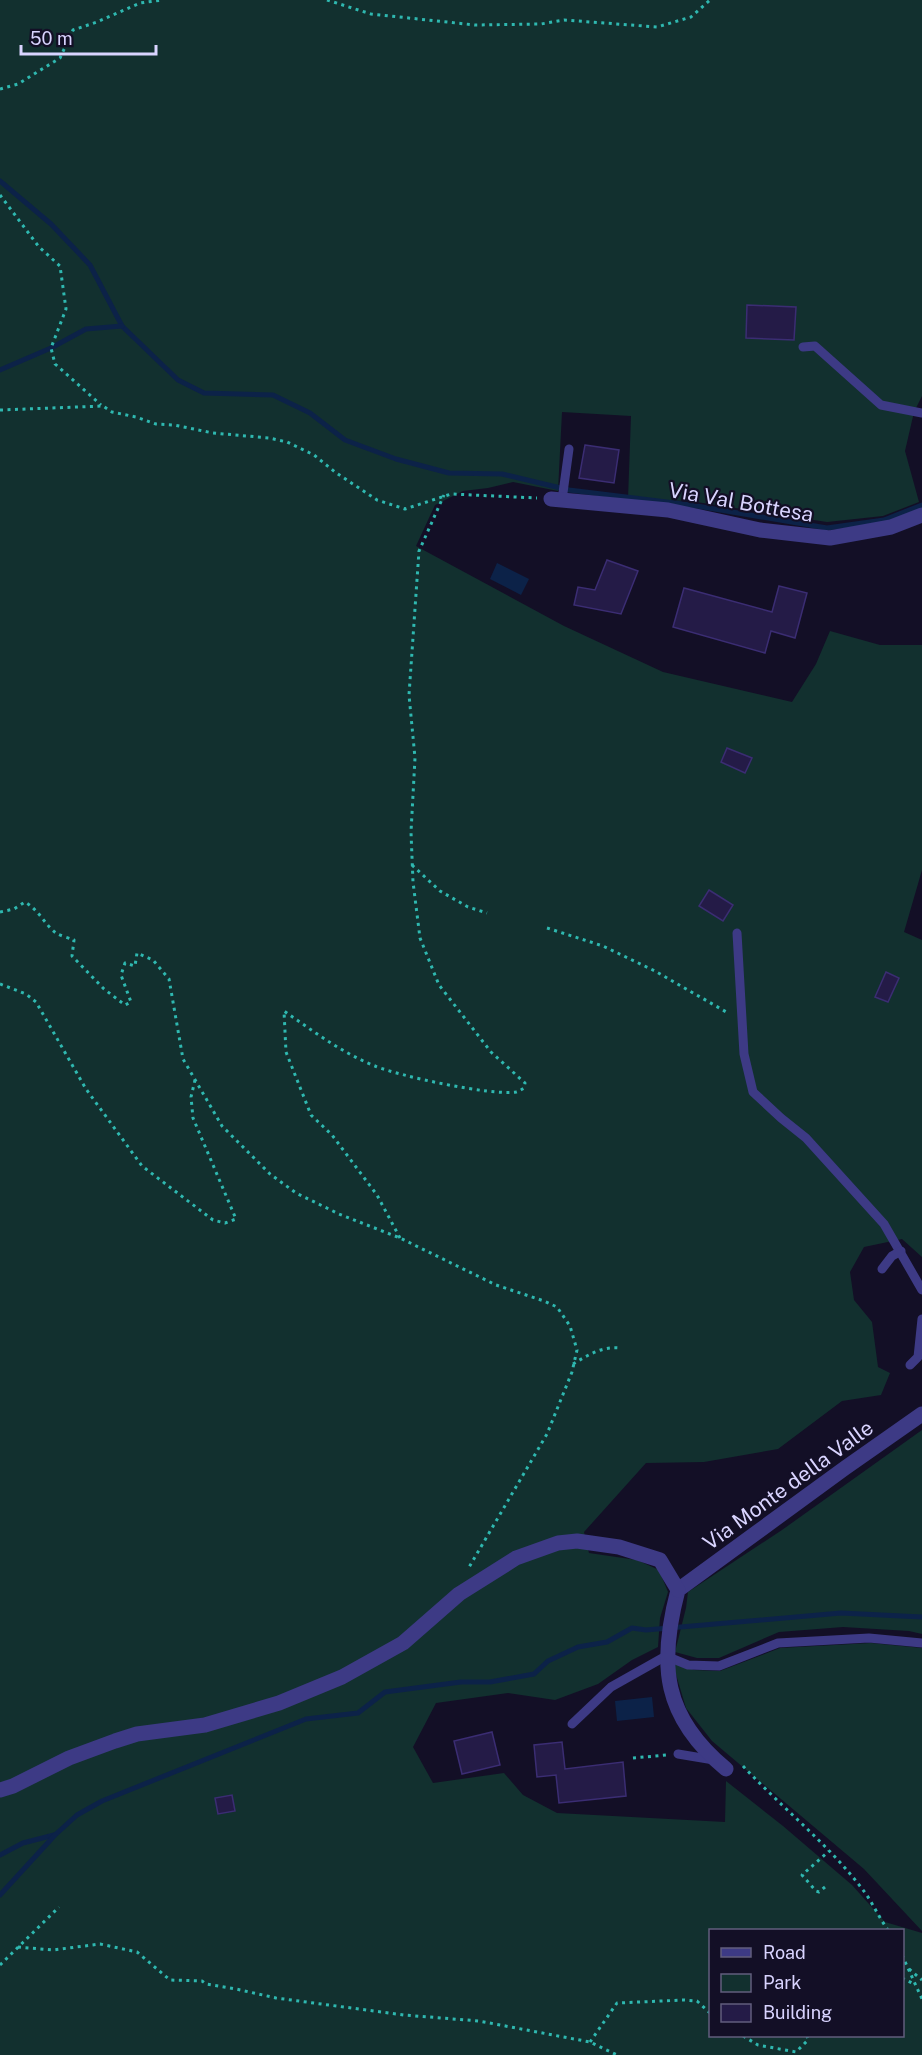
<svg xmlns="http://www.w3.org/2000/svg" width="922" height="2055" font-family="'Public Sans',sans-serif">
	<rect width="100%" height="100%" fill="#130f26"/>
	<g fill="#12302f" fill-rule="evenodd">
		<path d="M0 0H922V396L914 412 905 451 919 502 883 516 827 522 690 501 628 499 631 416 562 412 558 491 513 482 488 488 463 491 435 505 416 546 564 626 663 672 792 702 816 664 830 631 880 645H922V870L904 932 922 940V1257L902 1239 864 1247 850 1272 854 1300 872 1322 878 1367 890 1373 881 1395 842 1401 778 1449 704 1462 646 1463 584 1532 589 1553 637 1560 659 1570 668 1592 660 1618 658 1647 632 1660 598 1684 555 1700 508 1693 436 1703 413 1747 433 1783 504 1773 523 1795 557 1813 725 1822 726 1781 783 1826 852 1885 885 1922 922 1933V2055H0ZM710 1930H902V2036H710Z"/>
		<polygon points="922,1430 922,1634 909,1631 843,1627 779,1632 719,1658 697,1658 675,1652 686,1608 688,1592 782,1530"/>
		<polygon points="871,1643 922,1648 922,1931 864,1869 712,1741 686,1708 672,1661 694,1670 720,1671 780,1648"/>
	</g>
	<g fill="#0c2248">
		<polygon points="497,563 529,579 521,595 490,579"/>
		<polygon points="652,1697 654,1717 617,1721 615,1701"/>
	</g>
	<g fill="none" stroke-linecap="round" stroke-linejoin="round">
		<g stroke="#0c2248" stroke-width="5">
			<polyline points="0,181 51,224 90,265 122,326 178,380 204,393 273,395 310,413 345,440 396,459 449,473 502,474 569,490 691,505 827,528 884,520 922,505"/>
			<polyline points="0,370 51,348 86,329 122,326"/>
			<polyline points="0,1855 23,1843 54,1835"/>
			<polyline points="0,1895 55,1835 77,1815 102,1801 306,1719 358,1713 385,1692 461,1682 490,1682 534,1674 548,1661 578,1647 607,1642 632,1628 646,1630 841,1613 922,1617"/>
		</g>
	</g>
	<g fill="#241b47" stroke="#3b2d73" stroke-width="1.5">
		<polygon points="747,305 796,307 794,340 746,338"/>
		<polygon points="585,445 619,450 614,483 579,478"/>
		<polygon points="607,560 638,571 621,614 574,605 578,587 595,590"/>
		<polygon points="779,586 807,593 795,638 771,631 765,653 673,627 684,588 772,612"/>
		<polygon points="727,748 752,758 745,773 721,762"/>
		<polygon points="709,890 733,905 723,921 699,906"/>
		<polygon points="886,972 899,978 888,1002 875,997"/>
		<polygon points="492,1732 500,1765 462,1774 454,1741"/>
		<polygon points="562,1742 565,1769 623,1762 626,1796 559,1803 556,1775 537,1777 534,1745"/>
		<polygon points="232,1795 235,1811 218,1814 215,1798"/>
	</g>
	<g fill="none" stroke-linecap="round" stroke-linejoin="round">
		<g stroke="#2fb8b0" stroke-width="3" stroke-dasharray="3 4.5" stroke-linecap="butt">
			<polyline points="327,0 371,14 475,25 541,24 564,20 657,27 691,17 710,0"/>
			<polyline points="0,89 18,84 60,58 73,30 97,22 140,3 162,0"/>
			<polyline points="0,195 39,247 60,266 66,309 51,348 55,364 101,405"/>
			<polyline points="0,410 103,406 112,412 136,417 156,424 174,425 213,433 269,438 287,442 314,455 335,472 377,500 405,509 451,494 537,498"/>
			<polyline points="412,865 440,891 468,907 487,913"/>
			<path d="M0 912 14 909 25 902C39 910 45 925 56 933 61 936 69 938 74 940L72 956 104 989 125 1005 131 1002 121 975 125 963 135 966 137 953 153 960 169 979 183 1059 222 1126 270 1174 296 1193 339 1214 400 1238 496 1285 544 1301 557 1307 570 1326 577 1350 572 1372 547 1434 468 1569"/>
			<polyline points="547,928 603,946 655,971 728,1013"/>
			<polyline points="0,984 26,994 36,1002 86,1089 142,1166 213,1220 225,1223 236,1219 193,1118 191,1097 195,1080"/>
			<path d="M400 1238 377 1195 332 1135 311 1115 286 1052 284 1011C313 1031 342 1053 375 1066 399 1076 491 1096 516 1092 519 1091 521 1090 524 1088L525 1083 491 1052 439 985 420 938 413 882 411 832 415 758 409 695 419 551 444 495"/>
			<path d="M573 1364C588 1355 602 1346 620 1348"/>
			<polyline points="633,1758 667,1755"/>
			<path d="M743 1766C783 1809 831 1846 866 1894 874 1906 880 1919 888 1930"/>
			<polyline points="825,1887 819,1892 816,1891 802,1875 829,1851"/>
			<polyline points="18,1947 53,1950 100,1944 137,1952 170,1980 202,1981 206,1984 236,1989 276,1998 404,2015 479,2021 590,2042 617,2055"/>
			<polyline points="902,1955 922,1999"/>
			<polyline points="0,1965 59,1907"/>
			<polyline points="909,1969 922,1980"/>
			<polyline points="902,1978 914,1984"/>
			<polyline points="743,2036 758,2045 796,2052 808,2040 807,2036"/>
			<polyline points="590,2042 617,2003 684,2000 697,2001 710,2013"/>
		</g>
		<g stroke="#3d3a85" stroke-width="9">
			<polyline points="803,347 815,346 881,405 922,413"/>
			<polyline points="562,500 569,449"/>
			<polyline points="737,933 744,1054 753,1092 781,1118 806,1138 884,1224 922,1290"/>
			<polyline points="882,1269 892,1256 901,1251"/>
			<polyline points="910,1365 918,1357 922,1319"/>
			<polyline points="572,1724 611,1687 666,1656 688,1665 719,1666 778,1643 869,1638 922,1643"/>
			<polyline points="678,1754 714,1760"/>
		</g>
		<g stroke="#3d3a85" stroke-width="15">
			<polyline points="551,499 668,510 760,530 830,538 891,527 922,515"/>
			<path d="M726 1769C663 1717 658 1665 678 1590L845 1468 922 1414"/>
			<polyline points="0,1790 13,1786 69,1758 115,1741 137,1734 205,1725 279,1703 342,1677 403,1643 459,1594 516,1558 558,1543 577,1541 619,1547 660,1560 678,1590"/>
		</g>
	</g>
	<g text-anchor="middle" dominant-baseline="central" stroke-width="4.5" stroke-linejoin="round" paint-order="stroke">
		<g font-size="21" fill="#d9d4ff" stroke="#130f26">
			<text transform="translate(741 502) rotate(10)">Via Val Bottesa</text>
			<text transform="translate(788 1485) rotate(-36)">Via Monte della Valle</text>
		</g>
	</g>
	<rect x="709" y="1929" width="195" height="108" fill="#130f26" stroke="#625e7d" stroke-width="1.5"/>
	<rect x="721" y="1948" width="30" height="9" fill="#3d3a85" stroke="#625e7d" stroke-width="1.5"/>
	<text x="763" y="1959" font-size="18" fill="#d9d4ff">Road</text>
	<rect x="721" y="1974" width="30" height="18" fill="#12302f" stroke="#625e7d" stroke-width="1.5"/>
	<text x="763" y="1989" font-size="18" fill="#d9d4ff">Park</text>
	<rect x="721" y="2004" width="30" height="18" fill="#241b47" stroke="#625e7d" stroke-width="1.5"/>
	<text x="763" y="2019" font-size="18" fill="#d9d4ff">Building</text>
	<path d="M21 45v9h135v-9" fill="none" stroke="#d9d4ff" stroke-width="3"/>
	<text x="30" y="45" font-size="18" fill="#d9d4ff" stroke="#130f26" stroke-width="4.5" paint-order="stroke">50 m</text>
</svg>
